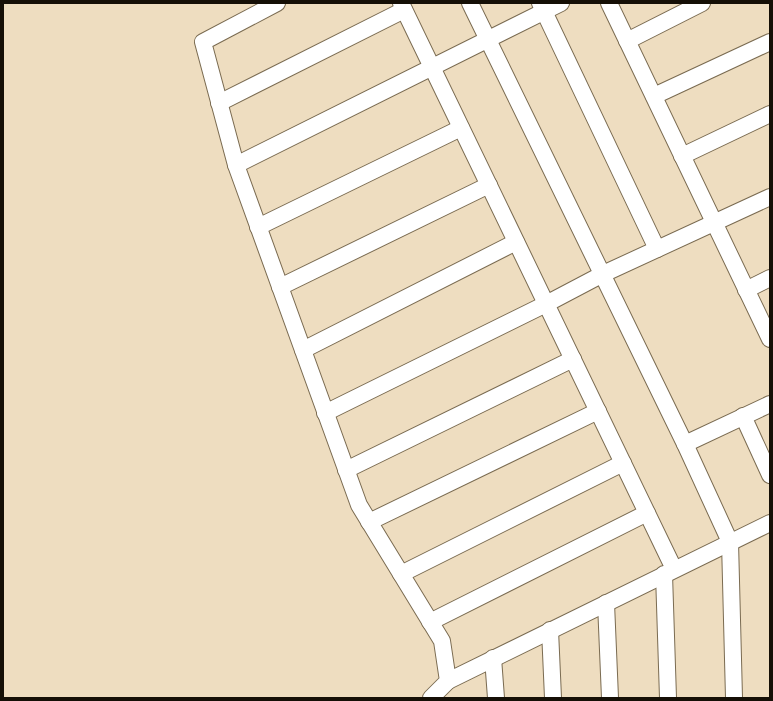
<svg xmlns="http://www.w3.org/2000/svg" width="773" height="701" font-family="'Work Sans',sans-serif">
	<rect width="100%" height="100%" fill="#eeddc0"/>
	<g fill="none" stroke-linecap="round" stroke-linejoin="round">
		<g stroke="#7a6b51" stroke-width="18">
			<g id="minor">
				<polyline points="277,3 203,42 236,165 359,505 442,641 448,681 431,698"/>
				<polyline points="401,3 674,569"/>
				<polyline points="470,3 685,444 730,542 734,698"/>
				<polyline points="540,3 657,249"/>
				<polyline points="609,3 770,339"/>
				<polyline points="627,41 702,3"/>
				<polyline points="654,96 770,42"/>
				<polyline points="219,103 404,10"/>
				<polyline points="682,156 770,114"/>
				<polyline points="236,165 561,3"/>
				<polyline points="258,227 461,128"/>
				<polyline points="280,287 489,185"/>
				<polyline points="746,290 770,278"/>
				<polyline points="303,350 516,242"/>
				<polyline points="325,413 546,304 603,274 770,197"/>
				<polyline points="743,416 770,475"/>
				<polyline points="685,444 770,404"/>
				<polyline points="346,470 573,359"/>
				<polyline points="369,522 598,411"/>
				<polyline points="401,574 623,463"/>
				<polyline points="664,574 668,698"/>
				<polyline points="606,603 610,698"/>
				<polyline points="430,622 647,513"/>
				<polyline points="550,630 553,698"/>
				<polyline points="493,658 496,698"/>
				<polyline points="448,681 770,523"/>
			</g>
		</g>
		<use href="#minor" stroke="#fff" stroke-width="16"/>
	</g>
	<rect width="773" height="701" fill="none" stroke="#150f06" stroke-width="8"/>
</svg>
